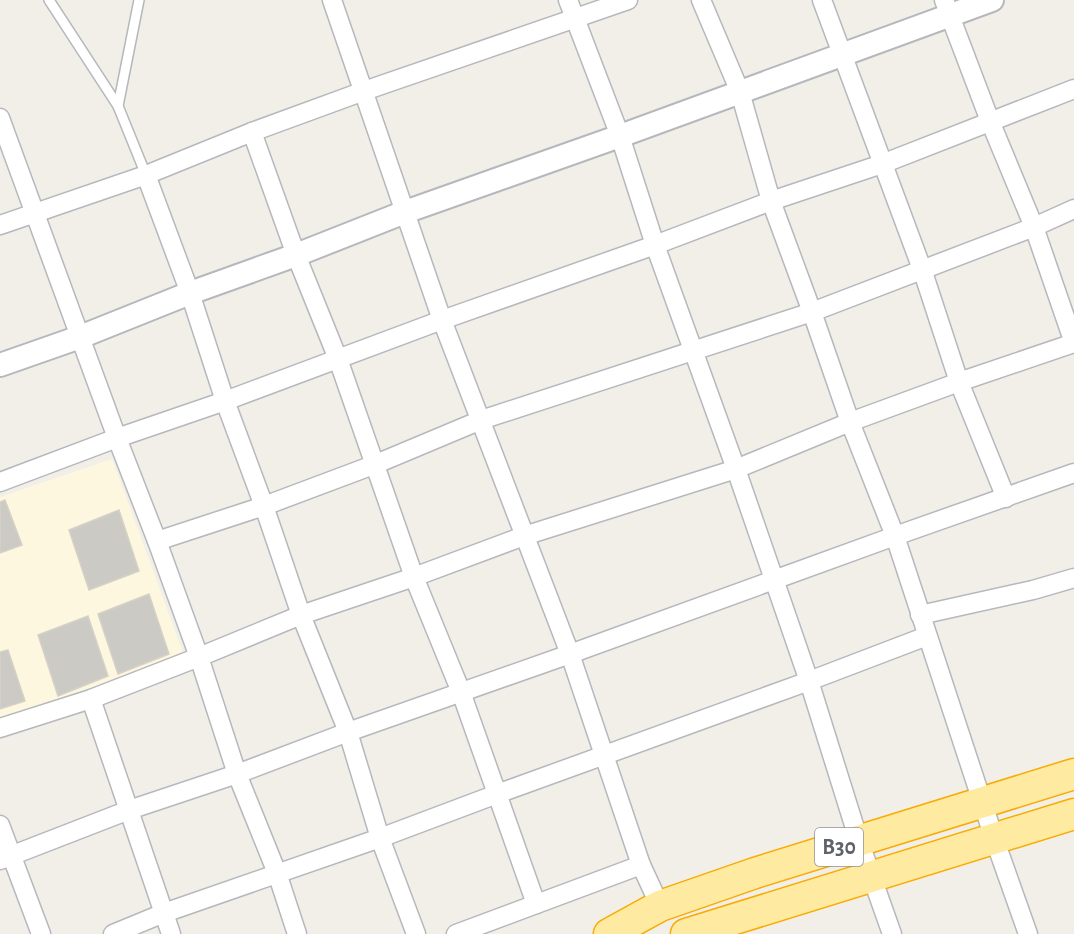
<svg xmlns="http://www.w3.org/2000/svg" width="1074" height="934" font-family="'Alegreya Sans',sans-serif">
	<rect width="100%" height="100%" fill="#f1efe8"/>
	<polygon fill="#fef7e0" points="112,459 184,655 0,720 0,497"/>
	<g fill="#cccac5" stroke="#d6d1c6" stroke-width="1.5">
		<polygon points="5,500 22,545 0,553 0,502"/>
		<polygon points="119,510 139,571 89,590 69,530"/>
		<polygon points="149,594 169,654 118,674 98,614"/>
		<polygon points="88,616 108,676 58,696 38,635"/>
		<polygon points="8,650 25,701 0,709 0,652"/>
	</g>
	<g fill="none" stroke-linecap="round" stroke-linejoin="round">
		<g stroke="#b5b8bc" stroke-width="12">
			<g id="service">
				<polyline points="49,0 118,106 146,175"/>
				<polyline points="118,106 139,0"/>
			</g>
		</g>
		<g stroke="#b5b8bc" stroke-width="21">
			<g id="minor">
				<polyline points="332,0 442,320 570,654 641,865 660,906"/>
				<polyline points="568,0 620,136 655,245 736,469 809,681 859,841 892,934"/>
				<polyline points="701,0 740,92 771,201 812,312 850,422 895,536 994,838 1028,934"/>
				<polyline points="822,0 922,269 959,382 1006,498"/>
				<polyline points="944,0 990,121 1034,227 1074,343"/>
				<polyline points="0,118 117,438 157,541 199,657 237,774 277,873 297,934"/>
				<polyline points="252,132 296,255 338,359 414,577 461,692 536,904"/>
				<polyline points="146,175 190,293 225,401 264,506 301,615 348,732 380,838 416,934"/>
				<polyline points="0,225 146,175 252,132 364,91 628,0"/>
				<polyline points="0,482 117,438 225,401 442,320 655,245 771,201 882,164 1074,89"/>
				<polyline points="157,541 264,506 376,464 481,420 812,312 1034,227 1074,209"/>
				<polyline points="920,615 1033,590 1074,578"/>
				<polyline points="91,699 171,934"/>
				<polyline points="0,728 91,699 199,657 301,615 414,577 524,536 736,469 850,422 959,382 1074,343"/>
				<polyline points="0,825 41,934"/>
				<polyline points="0,860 129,810 237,774 348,732 570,654 895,536 1074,473"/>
				<polyline points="113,934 164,913 380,838 497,794 809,681 927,636"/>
				<polyline points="456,934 641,865"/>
			</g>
		</g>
		<g stroke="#b5b8bc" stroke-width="26">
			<polyline id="tertiary" points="0,365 80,337 190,293 296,255 405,212 620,136 992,0"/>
		</g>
		<g stroke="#f9ab00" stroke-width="33">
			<g id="trunk">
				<polyline points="609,934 660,906 755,873 1074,774"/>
				<polyline points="686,934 1074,814"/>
			</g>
		</g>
		<use href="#service" stroke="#fff" stroke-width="9"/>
		<use href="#minor" stroke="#fff" stroke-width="18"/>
		<use href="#tertiary" stroke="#fff" stroke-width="22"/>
		<use href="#trunk" stroke="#feeaa1" stroke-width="30"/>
	</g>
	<g text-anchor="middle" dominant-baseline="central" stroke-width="4.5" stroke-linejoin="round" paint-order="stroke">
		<rect fill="#fff" stroke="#8f9295" stroke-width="1.5" x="815" y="828" width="48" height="38" rx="4.5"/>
		<g font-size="22" font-weight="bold" fill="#5f6368">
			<text x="839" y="847">B30</text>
		</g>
	</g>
</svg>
